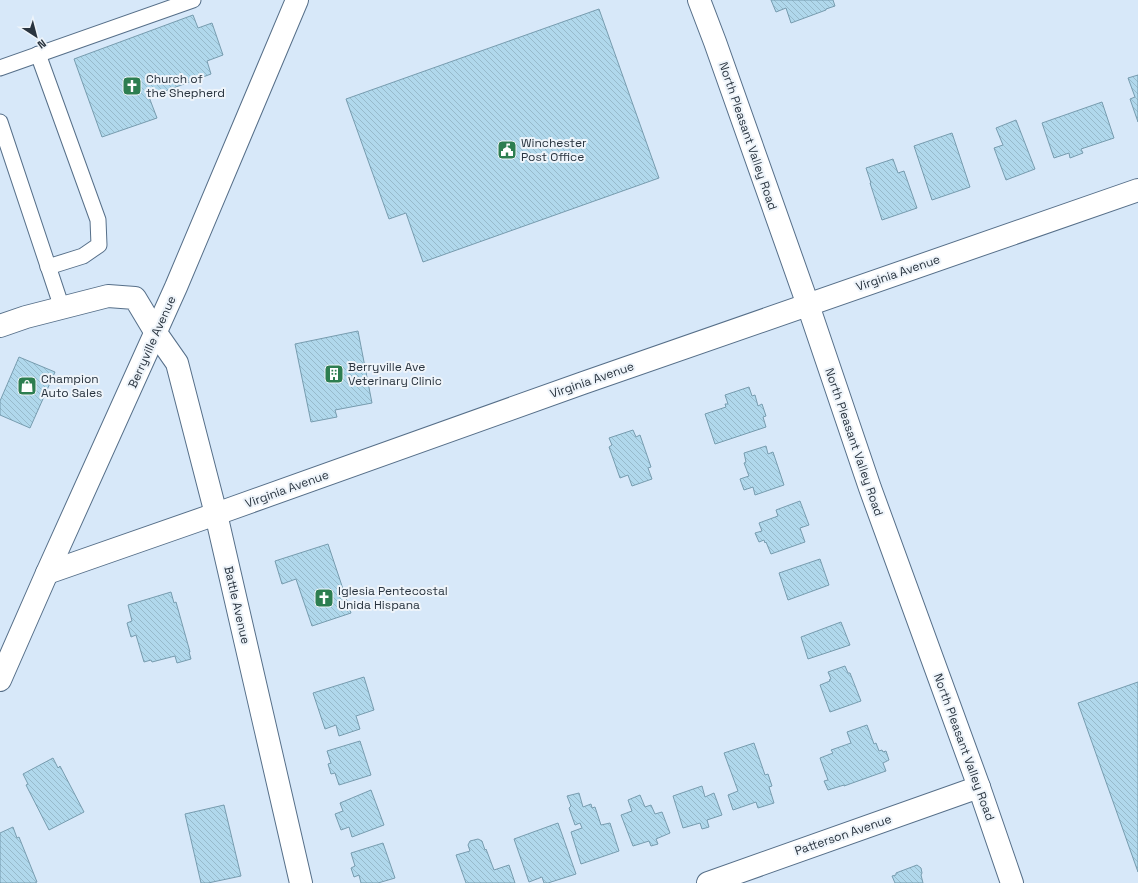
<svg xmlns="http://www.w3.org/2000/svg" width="1138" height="883" font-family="'Space Grotesk',sans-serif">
	<defs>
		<pattern id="building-back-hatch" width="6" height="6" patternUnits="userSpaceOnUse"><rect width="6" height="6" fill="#b0d8ec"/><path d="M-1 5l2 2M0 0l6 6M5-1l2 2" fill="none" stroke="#97bacb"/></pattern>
	</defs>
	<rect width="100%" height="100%" fill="#d7e8f9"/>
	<g fill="url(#building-back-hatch)" stroke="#779caf">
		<polygon points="771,0 833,0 835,6 826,9 826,10 791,23 786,8 776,12"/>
		<polygon points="599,9 659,178 423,262 406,213 389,219 346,99"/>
		<polygon points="193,15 198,28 212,23 223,55 207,61 211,74 149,97 157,118 102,137 74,59"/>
		<polygon points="1138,75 1138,122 1130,99 1135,97 1128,78"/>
		<polygon points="1102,102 1114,138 1081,149 1083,153 1070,158 1069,153 1054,158 1042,123"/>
		<polygon points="1016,120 1035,169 1006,180 994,148 1003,145 996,128"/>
		<polygon points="952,133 970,187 932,200 914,146"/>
		<polygon points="893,159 898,173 904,171 917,208 882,220 870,183 871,183 866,168"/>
		<polygon points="358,331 372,403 335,410 337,417 311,422 295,344"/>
		<polygon points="19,357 55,372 30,428 0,415 0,401"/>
		<polygon points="749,387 752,396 755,395 758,406 762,404 766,416 763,417 766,427 715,444 705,414 726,407 725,404 728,404 725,395"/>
		<polygon points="633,430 636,437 640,435 651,467 648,468 652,479 632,486 628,475 620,478 609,447 612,445 609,438"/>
		<polygon points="766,446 768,454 773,452 784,485 755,495 753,487 744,490 740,479 749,476 744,463 746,462 744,453"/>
		<polygon points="800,501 809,525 800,528 805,542 771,554 766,542 765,543 764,540 759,542 755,533 762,531 759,523 778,516 776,510"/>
		<polygon points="328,544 351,613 312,626 296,579 282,584 275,561"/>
		<polygon points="820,559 829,585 788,600 779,573"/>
		<polygon points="171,592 174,603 176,602 190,652 189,652 191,659 177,663 175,656 152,662 151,660 144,662 136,635 131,637 127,623 132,621 128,605"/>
		<polygon points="841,622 850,645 808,659 801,637"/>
		<polygon points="845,666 848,673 850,673 861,701 830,712 820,685 830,681 829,680 831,679 828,672"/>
		<polygon points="364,677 374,710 356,716 360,729 339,736 336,725 325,729 313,693"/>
		<polygon points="1138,682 1138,872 1078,703"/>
		<polygon points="867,725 874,744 876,743 879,751 882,750 883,752 886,751 889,760 883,763 886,771 844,786 844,785 828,790 824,781 828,780 820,758 833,753 831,750 851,743 847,732"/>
		<polygon points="360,741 371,775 339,785 335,773 331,774 328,764 331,763 327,751"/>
		<polygon points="754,743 765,775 768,774 772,786 769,787 774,803 758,808 756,802 733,810 728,795 738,791 724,753"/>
		<polygon points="53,758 58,768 60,766 84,812 49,830 26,785 28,784 23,774"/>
		<polygon points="702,786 705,797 714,793 722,815 707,820 709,827 702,829 700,823 683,828 673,796"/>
		<polygon points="371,790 384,825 352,837 349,827 341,830 335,814 343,811 340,803"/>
		<polygon points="579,793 583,807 591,804 592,808 595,807 601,825 610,823 619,851 581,864 571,832 582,828 580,823 575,825 569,808 571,806 567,796"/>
		<polygon points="640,795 645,807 651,805 655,814 662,812 670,833 656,839 658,844 651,846 649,841 633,846 621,815 632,811 628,800"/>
		<polygon points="224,805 241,876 208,883 201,883 185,814"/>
		<polygon points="558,823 576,874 548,883 544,883 542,877 529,882 514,839"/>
		<polygon points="13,827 17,838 19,837 37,882 35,883 0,883 0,833"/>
		<polygon points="478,839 482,841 485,850 486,849 494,870 509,865 515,883 466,883 456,855 470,851 468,845 470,841"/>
		<polygon points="383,843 395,878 378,883 361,883 359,875 354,877 351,868 355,866 351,853"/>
		<polygon points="917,865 921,868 922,873 921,875 923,883 895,883 892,876 896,875 896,873"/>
	</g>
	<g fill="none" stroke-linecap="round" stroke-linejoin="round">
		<g stroke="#566f89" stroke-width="17">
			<g id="service">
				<polyline points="38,54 98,220 99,245 83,256 48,267"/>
				<polyline points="0,68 193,0"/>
				<polyline points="0,122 62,308"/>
			</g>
		</g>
		<g stroke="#566f89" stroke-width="24">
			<g id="minor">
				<polyline points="699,0 715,42 808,305 870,488 979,787 1012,883"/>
				<polyline points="156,333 177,363 216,514 301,883"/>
				<polyline points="47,573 216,514 583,383 1138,190"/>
				<polyline points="708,883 979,787"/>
			</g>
		</g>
		<g stroke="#566f89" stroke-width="24">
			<polyline id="tertiary" points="0,326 26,317 108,296 135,298 156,333"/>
		</g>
		<g stroke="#566f89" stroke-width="24">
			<polyline id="primary" points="0,680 47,573 176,287 297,0"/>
		</g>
		<use href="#service" stroke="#fff" stroke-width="15"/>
		<use href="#minor" stroke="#fff" stroke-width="22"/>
		<use href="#tertiary" stroke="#fff" stroke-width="22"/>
		<use href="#primary" stroke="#fff" stroke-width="22"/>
	</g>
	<defs>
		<g id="church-square" transform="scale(1)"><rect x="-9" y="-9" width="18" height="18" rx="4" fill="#2d7e50" stroke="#eef4fa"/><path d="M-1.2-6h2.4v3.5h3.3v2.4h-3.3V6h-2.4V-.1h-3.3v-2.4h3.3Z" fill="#fff"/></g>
		<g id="civic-square" transform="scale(1)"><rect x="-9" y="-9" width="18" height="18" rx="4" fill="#2d7e50" stroke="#eef4fa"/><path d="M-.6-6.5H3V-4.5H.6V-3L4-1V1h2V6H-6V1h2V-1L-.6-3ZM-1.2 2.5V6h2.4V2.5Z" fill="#fff"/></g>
		<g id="building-square" transform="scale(1)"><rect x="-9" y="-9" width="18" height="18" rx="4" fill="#2d7e50" stroke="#eef4fa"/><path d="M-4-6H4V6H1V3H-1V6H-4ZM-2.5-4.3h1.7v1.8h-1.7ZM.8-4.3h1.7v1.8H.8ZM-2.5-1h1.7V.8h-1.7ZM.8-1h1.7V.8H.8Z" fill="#fff"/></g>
		<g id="shop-square" transform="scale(1)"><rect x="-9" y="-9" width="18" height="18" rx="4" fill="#2d7e50" stroke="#eef4fa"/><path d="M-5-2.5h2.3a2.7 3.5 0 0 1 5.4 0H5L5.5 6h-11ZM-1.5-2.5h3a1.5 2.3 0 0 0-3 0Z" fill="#fff"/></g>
	</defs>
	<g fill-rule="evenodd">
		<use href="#church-square" x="132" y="86"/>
		<use href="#civic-square" x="507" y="150"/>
		<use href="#building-square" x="334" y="374"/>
		<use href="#shop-square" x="27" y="386"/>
		<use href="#church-square" x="324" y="598"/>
	</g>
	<g text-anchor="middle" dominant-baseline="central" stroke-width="4" stroke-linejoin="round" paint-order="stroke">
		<g font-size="12" fill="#29343f" stroke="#eef4fa" text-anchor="start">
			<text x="146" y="79">Church of<tspan x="146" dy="14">the Shepherd</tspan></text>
			<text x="521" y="143">Winchester<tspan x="521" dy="14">Post Office</tspan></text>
			<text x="348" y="367">Berryville Ave<tspan x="348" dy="14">Veterinary Clinic</tspan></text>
			<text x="41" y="379">Champion<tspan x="41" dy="14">Auto Sales</tspan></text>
			<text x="338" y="591">Iglesia Pentecostal<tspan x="338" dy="14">Unida Hispana</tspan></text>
		</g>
		<g font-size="12" fill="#29343f" stroke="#eef4fa">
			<text transform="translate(748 136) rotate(71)">North Pleasant Valley Road</text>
			<text transform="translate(898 273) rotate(-19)">Virginia Avenue</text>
			<text transform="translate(152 342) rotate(-66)">Berryville Avenue</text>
			<text transform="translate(592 380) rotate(-19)">Virginia Avenue</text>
			<text transform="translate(854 442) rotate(71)">North Pleasant Valley Road</text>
			<text transform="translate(287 489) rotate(-20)">Virginia Avenue</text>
			<text transform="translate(237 605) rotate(77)">Battle Avenue</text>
			<text transform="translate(964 747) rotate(70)">North Pleasant Valley Road</text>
			<text transform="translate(843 835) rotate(-19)">Patterson Avenue</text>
		</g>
	</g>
	<g transform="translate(36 36) rotate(144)" stroke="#eef4fa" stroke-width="3" paint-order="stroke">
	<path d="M0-3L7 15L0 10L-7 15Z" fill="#29343f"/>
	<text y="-6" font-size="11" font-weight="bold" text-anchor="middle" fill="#29343f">N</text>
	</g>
</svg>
